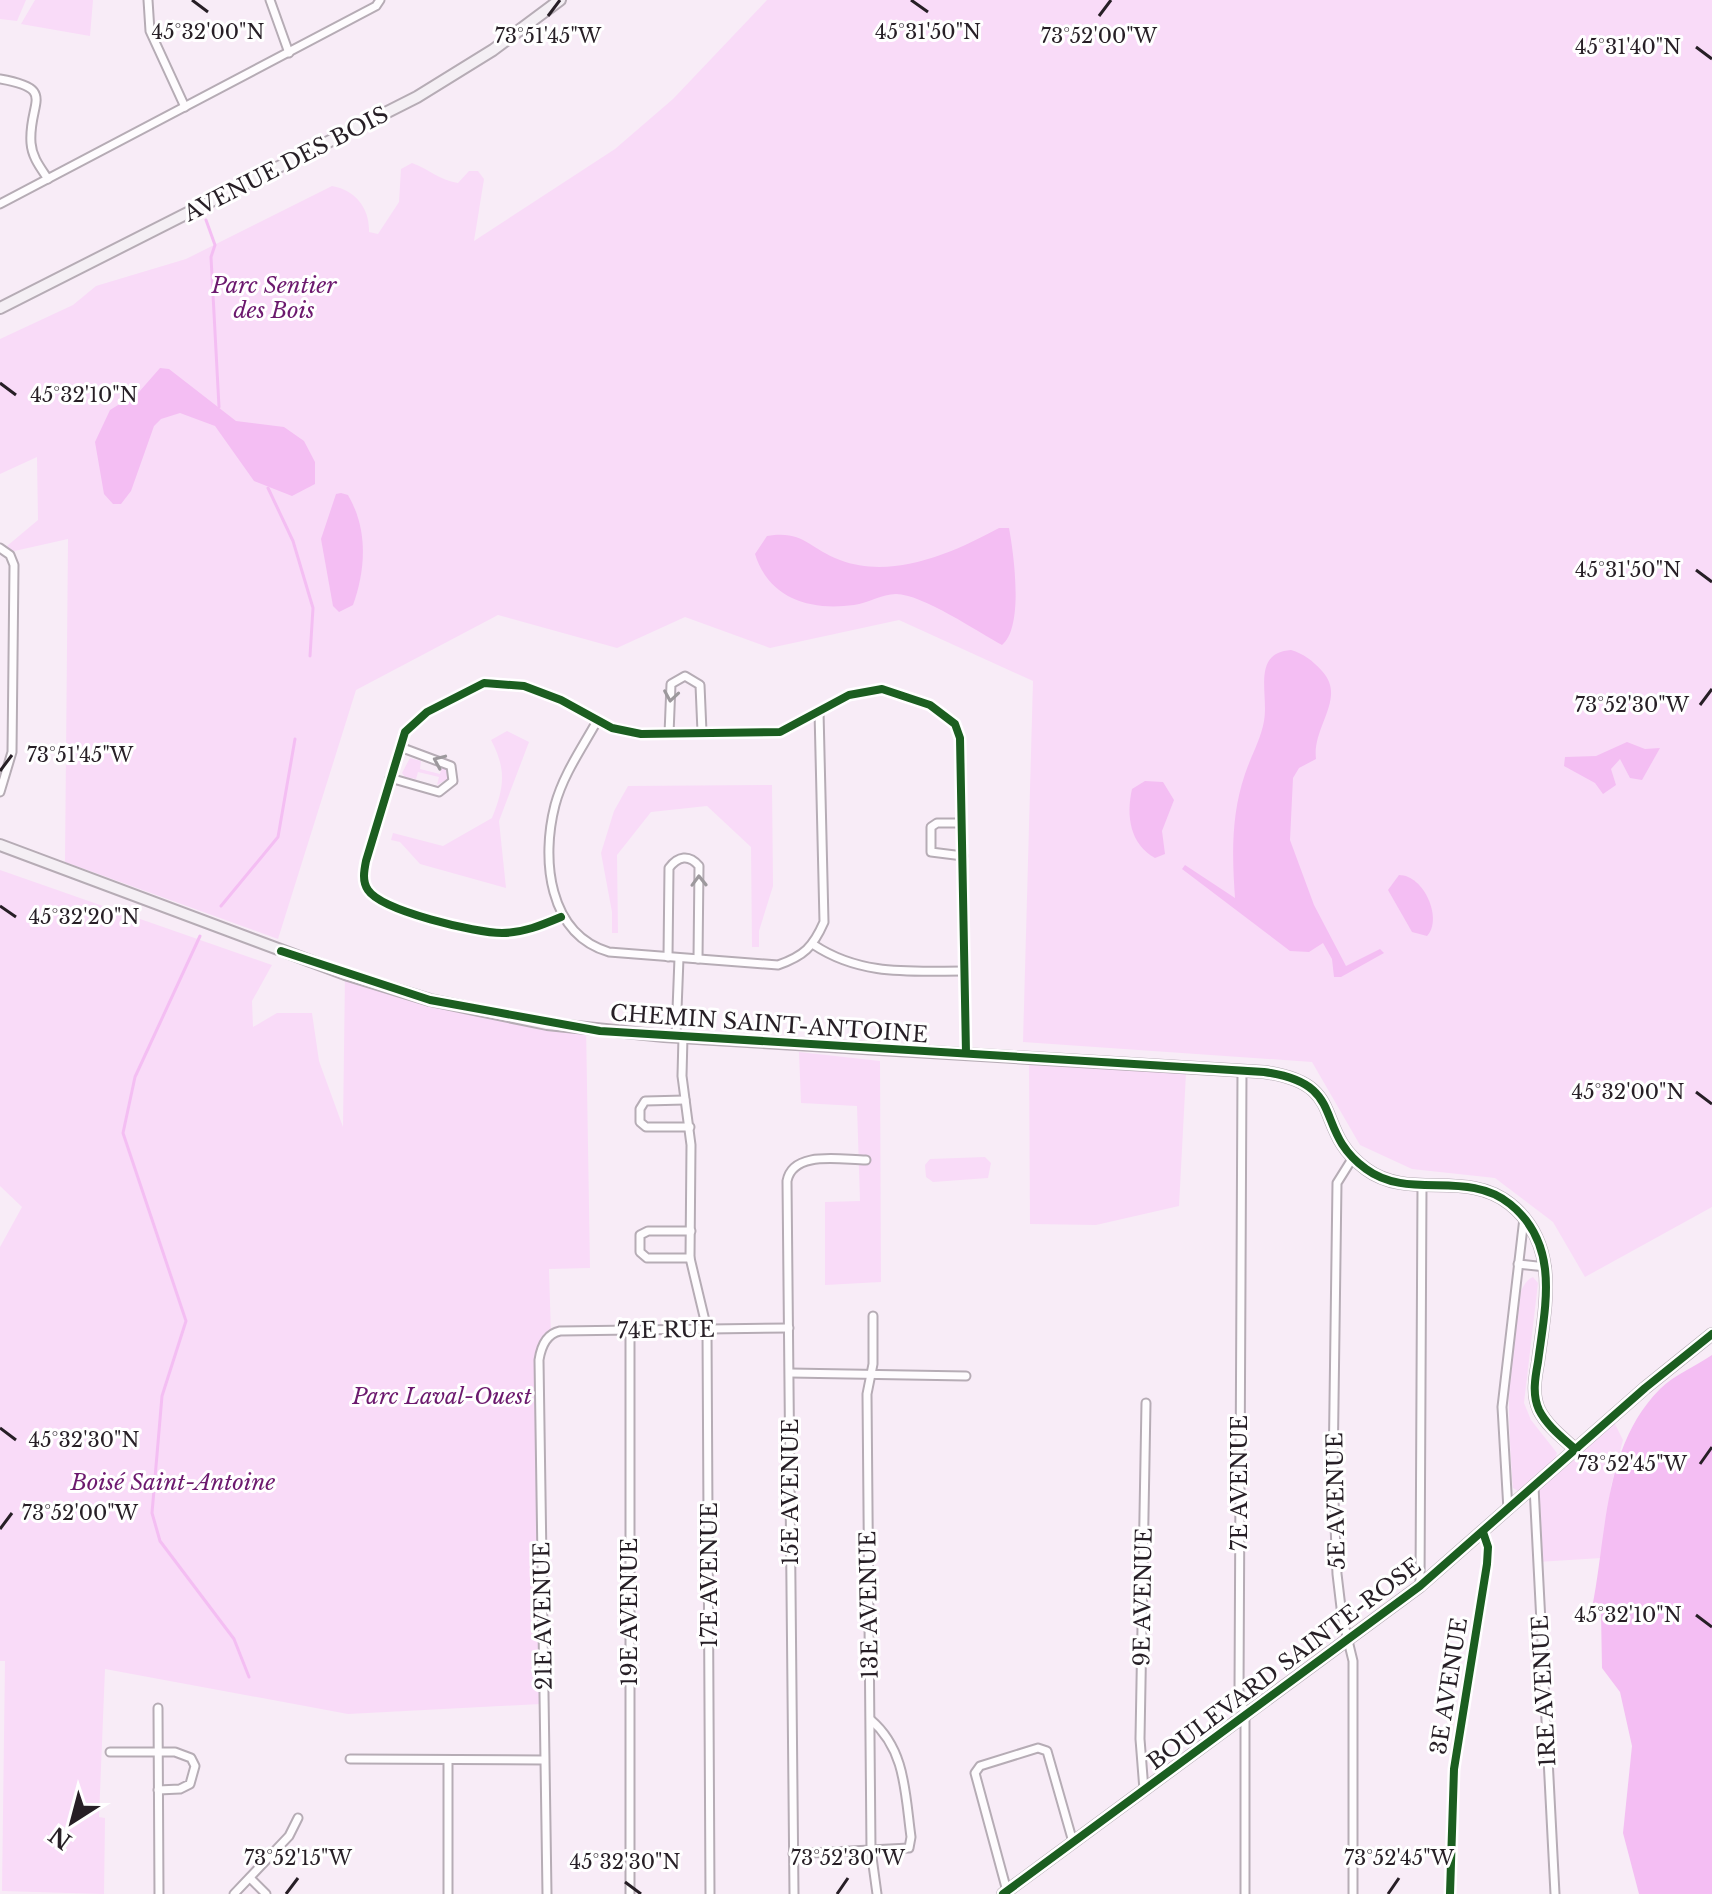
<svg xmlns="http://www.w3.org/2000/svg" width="1712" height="1894" font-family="'Libre Baskerville',serif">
	<rect width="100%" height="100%" fill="#f8ecf7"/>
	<g fill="#f9dbf8">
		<polygon points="0,0 26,0 17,21 0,19"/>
		<polygon points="35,0 93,0 90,36 21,24"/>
		<path d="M767 0H1712V1207L1585 1277 1553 1222 1495 1178 1412 1169 1360 1145 1312 1062 1023 1042 1033 681 899 620 770 648 685 617 617 648 498 615 356 690 278 939 65 862 68 539 10 552 7 546 38 520 37 457 0 474V339L73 305 96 286 186 259 332 186C355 190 370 208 369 232L378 234 399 202 401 169 412 163C429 169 439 180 458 183L469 171H478L484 179 474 241 615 149 673 99Z"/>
		<path d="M507 731 529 742 499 821 506 888 420 864 400 842 391 840 393 833 443 846 492 818C504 788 507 770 491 740Z"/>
		<polygon points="410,758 421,761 420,769 440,774 442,766 447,771 448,779 437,785 439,777 418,772 416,779 405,777 402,773"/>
		<polygon points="772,785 773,886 759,931 759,947 752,947 751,847 707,806 651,812 617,855 618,933 612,933 612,912 601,853 614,811 628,786"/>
		<polygon points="0,870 272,965 252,1001 253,1027 277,1013 312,1013 319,1061 343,1127 345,974 482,1011 586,1024 590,1268 549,1269 551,1335 542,1345 540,1704 348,1714 105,1669 99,1817 105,1818 104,1894 2,1891 5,1661 0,1661 0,1247 22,1207 0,1186"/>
		<polygon points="799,1052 880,1061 881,1282 825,1285 825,1202 860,1201 857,1106 801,1103"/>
		<polygon points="1029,1065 1186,1073 1179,1206 1096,1225 1030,1224"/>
		<polygon points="985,1157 991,1163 988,1178 933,1182 926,1177 925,1165 930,1159"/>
		<path d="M1533 1277 1538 1283 1524 1403 1531 1420 1557 1453 1555 1459 1520 1492 1513 1488C1510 1453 1499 1290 1533 1277Z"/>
		<polygon points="1613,1420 1623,1440 1611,1486 1602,1558 1537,1562 1534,1487"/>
	</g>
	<g fill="#f4bef3">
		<polygon points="160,368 169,369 236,421 284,427 304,441 315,462 315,484 292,496 254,481 215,426 180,413 161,419 154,426 131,491 121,504 113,504 104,494 95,442 110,410 139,392"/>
		<path d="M341 493 348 495C368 529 366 569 353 605L339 612 333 606 321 539 336 494Z"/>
		<path d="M999 528H1009C1014 555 1024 627 1002 645 978 632 922 594 896 594 882 594 868 603 854 605 810 611 769 599 755 554L767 536C804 530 808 548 840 560 892 580 953 553 999 528Z"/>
		<path d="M1291 650C1304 654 1312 660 1322 671 1347 698 1312 726 1316 759L1299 768 1293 778 1290 840 1314 905 1346 966 1380 949 1384 953 1341 977H1334L1332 959 1323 943 1309 952 1290 951 1182 869 1185 865 1235 898C1232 855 1231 815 1245 774 1251 756 1261 739 1264 721 1269 694 1251 653 1291 650Z"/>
		<polygon points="1627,742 1645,749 1660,748 1642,780 1630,778 1620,759 1611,769 1616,785 1603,794 1595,783 1564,766 1565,757 1596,756"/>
		<path d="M1145 781 1163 782 1174 800 1162 831 1165 854 1155 858C1130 844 1126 816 1132 789Z"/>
		<path d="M1399 875C1424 875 1443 919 1427 936L1412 932 1388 890Z"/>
		<path d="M1712 1355V1894H1639L1623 1833 1632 1746 1620 1692 1602 1668 1601 1614 1592 1608C1607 1534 1603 1446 1660 1389 1674 1375 1696 1366 1712 1355Z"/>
	</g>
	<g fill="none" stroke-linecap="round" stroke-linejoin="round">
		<g stroke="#f4bef3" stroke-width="3">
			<polyline points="206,220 215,245 211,257 219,407"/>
			<polyline points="268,488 293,541 313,608 310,656"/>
			<polyline points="221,906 278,837 295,739"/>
			<polyline points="200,936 135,1077 123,1133 186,1321 162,1396 152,1513 160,1541 234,1639 249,1677"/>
		</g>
		<g stroke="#b6acb5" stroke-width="11">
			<g id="street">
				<polyline points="148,0 150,31 185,107"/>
				<polyline points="270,0 289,53"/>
				<path d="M0 79C58 89 28 102 31 143 32 157 40 167 48 179"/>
				<polyline points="0,204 376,6 380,0"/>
				<polyline points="0,548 10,555 14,565 12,752 0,792"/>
				<path d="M597 721C582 748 563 775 555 805 541 859 548 934 609 952L778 965C804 956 813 947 824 922L819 711"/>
				<polyline points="669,734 671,684 685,676 700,685 702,732"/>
				<polyline points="390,778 439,792 453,781 451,766 400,747"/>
				<polyline points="962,823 937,823 931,827 931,852 963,856"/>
				<path d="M561 917C542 925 523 933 502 933 476 933 382 911 368 890 362 881 364 871 366 861L405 732 427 712 484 683 524 686 561 700 612 728 641 734 780 732 849 695 882 689 930 705 955 724 960 738 966 1053"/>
				<path d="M814 945C861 976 910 971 964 971"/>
				<path d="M668 957 669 868C678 856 689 854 699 866L698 959"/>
				<polyline points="676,1036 679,958"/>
				<polyline points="683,1036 682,1076 691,1145 690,1258 707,1329 710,1894"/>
				<polyline points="1242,1070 1239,1692 1245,1714 1245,1894"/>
				<polyline points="685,1100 645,1101 640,1109 640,1122 646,1127 690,1127"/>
				<polyline points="1352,1159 1337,1183 1333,1476 1337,1574 1342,1616 1353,1661 1353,1894"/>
				<polyline points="690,1258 647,1258 640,1252 640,1235 648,1231 691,1231"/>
				<polyline points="1518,1264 1546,1267"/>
				<polyline points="873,1316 873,1364 867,1394 871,1850 877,1894"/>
				<polyline points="630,1330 630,1894"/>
				<polyline points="790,1373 966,1376"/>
				<polyline points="1534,1487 1555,1894"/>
				<polyline points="1508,1510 1502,1407 1524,1218"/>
				<polyline points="1420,1586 1422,1185"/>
				<polyline points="158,1708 159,1894"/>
				<polyline points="110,1752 175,1752 191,1758 195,1766 190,1784 180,1789 158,1790"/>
				<polyline points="350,1759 544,1760"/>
				<polyline points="448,1761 448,1894"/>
				<polyline points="1144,1790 1140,1739 1146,1403"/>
				<path d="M793 1854 909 1848 911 1837C905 1794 906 1750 871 1720"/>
				<polyline points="250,1878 266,1894"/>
				<polyline points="1007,1891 975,1773 980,1766 1038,1748 1047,1751 1073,1842"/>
				<polyline points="234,1894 289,1836 298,1818"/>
				<path d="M547 1894 539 1360C541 1347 546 1334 560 1331L789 1328"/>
				<path d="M794 1894 787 1181C793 1150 841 1160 866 1160"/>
				<polyline points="1450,1894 1454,1769 1487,1564 1488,1547 1483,1532"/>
			</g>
		</g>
		<g stroke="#b6acb5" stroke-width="14">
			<g id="secondary">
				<polyline points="0,308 417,97 493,50 560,0"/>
				<path d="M0 845 345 974 430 1000 547 1024 664 1036 1264 1072C1350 1084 1311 1129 1366 1169 1409 1201 1467 1169 1510 1204 1561 1245 1545 1307 1538 1362 1535 1378 1532 1395 1539 1410 1547 1426 1563 1438 1576 1450"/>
				<polyline points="1003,1894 1420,1586 1645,1388 1712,1334"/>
			</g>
		</g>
		<use href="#street" stroke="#fefcfe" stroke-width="7"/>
		<use href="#secondary" stroke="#f4eff4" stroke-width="10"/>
		<g stroke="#fff" stroke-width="13">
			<g id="cycleway">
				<path d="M561 917C542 925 523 933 502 933 476 933 382 911 368 890 362 881 364 871 366 861L405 732 427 712 484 683 524 686 561 700 612 728 641 734 780 732 849 695 882 689 930 705 955 724 960 738 966 1053"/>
				<path d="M281 951 430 1000 600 1031 1264 1072C1350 1084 1311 1129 1366 1169 1409 1201 1467 1169 1510 1204 1561 1245 1545 1307 1538 1362 1535 1378 1532 1395 1539 1410 1547 1426 1563 1438 1576 1450"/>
				<polyline points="1003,1894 1420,1586 1645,1388 1712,1334"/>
				<polyline points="1450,1894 1454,1769 1487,1564 1488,1547 1483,1532"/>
			</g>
		</g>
		<use href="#cycleway" stroke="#1b5e20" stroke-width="8"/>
	</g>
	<defs><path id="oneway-chevron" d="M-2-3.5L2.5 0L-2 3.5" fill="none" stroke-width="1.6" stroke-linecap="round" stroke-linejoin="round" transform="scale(2)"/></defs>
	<g stroke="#9d999d">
		<use href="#oneway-chevron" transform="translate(671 696) rotate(99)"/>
		<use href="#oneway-chevron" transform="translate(439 761) rotate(-156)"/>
		<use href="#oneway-chevron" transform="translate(699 881) rotate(-91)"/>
	</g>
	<path fill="none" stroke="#271f26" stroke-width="3" d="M192 0 208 12M911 0 928 12M548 16 560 0M1099 16 1111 0M1696 47 1712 59M0 383 16 395M1696 570 1712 582M1700 705 1712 689M0 771 12 755M0 906 16 917M1696 1092 1712 1104M0 1428 16 1440M1700 1464 1712 1447M0 1529 12 1513M1696 1615 1712 1627M625 1882 641 1894M286 1894 298 1878M837 1894 848 1878M1388 1894 1399 1878"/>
	<g text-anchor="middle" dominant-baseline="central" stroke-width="6" stroke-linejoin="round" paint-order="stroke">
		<g font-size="22" fill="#271f26" stroke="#fff">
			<text transform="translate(286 164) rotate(-27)">AVENUE DES BOIS</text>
			<text transform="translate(769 1024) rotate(4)">CHEMIN SAINT-ANTOINE</text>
			<text transform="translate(666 1330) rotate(-1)">74E RUE</text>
			<text transform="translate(1239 1483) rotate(-90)">7E AVENUE</text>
			<text transform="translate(790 1492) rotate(-90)">15E AVENUE</text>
			<text transform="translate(1336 1501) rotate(-91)">5E AVENUE</text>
			<text transform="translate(709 1575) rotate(-90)">17E AVENUE</text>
			<text transform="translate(1143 1597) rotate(-89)">9E AVENUE</text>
			<text transform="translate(869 1605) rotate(-91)">13E AVENUE</text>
			<text transform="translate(629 1612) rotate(-90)">19E AVENUE</text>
			<text transform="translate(543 1616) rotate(-91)">21E AVENUE</text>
			<text transform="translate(1284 1664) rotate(-37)">BOULEVARD SAINTE-ROSE</text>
			<text transform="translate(1449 1686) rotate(-81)">3E AVENUE</text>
			<text transform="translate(1544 1691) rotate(-93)">1RE AVENUE</text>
		</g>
		<g font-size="22" font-style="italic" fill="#6c196e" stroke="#fff">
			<text x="274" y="285">Parc Sentier<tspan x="274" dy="25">des Bois</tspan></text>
			<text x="442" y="1396">Parc Laval-Ouest</text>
			<text x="173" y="1482">Boisé Saint-Antoine</text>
		</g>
	</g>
	<g font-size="20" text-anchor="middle" fill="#271f26" stroke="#fff" stroke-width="6" stroke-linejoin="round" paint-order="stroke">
		<text x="208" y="39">45°32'00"N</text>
		<text x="928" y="39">45°31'50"N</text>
		<text x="548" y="43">73°51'45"W</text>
		<text x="1099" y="43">73°52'00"W</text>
		<text x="1628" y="54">45°31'40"N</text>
		<text x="84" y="402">45°32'10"N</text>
		<text x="1628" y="577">45°31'50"N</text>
		<text x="1632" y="712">73°52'30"W</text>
		<text x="80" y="762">73°51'45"W</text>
		<text x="84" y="924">45°32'20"N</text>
		<text x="1628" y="1099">45°32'00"N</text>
		<text x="84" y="1447">45°32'30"N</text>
		<text x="1632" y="1471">73°52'45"W</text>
		<text x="80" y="1520">73°52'00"W</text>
		<text x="1628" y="1622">45°32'10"N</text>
		<text x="298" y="1865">73°52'15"W</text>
		<text x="848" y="1865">73°52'30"W</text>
		<text x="1399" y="1865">73°52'45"W</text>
		<text x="625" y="1869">45°32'30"N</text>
	</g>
	<g transform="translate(72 1822) rotate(216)" stroke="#ffffff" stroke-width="6" paint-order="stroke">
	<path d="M0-6L14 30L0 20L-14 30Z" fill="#271f26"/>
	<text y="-12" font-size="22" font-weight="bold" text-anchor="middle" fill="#271f26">N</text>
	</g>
</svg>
